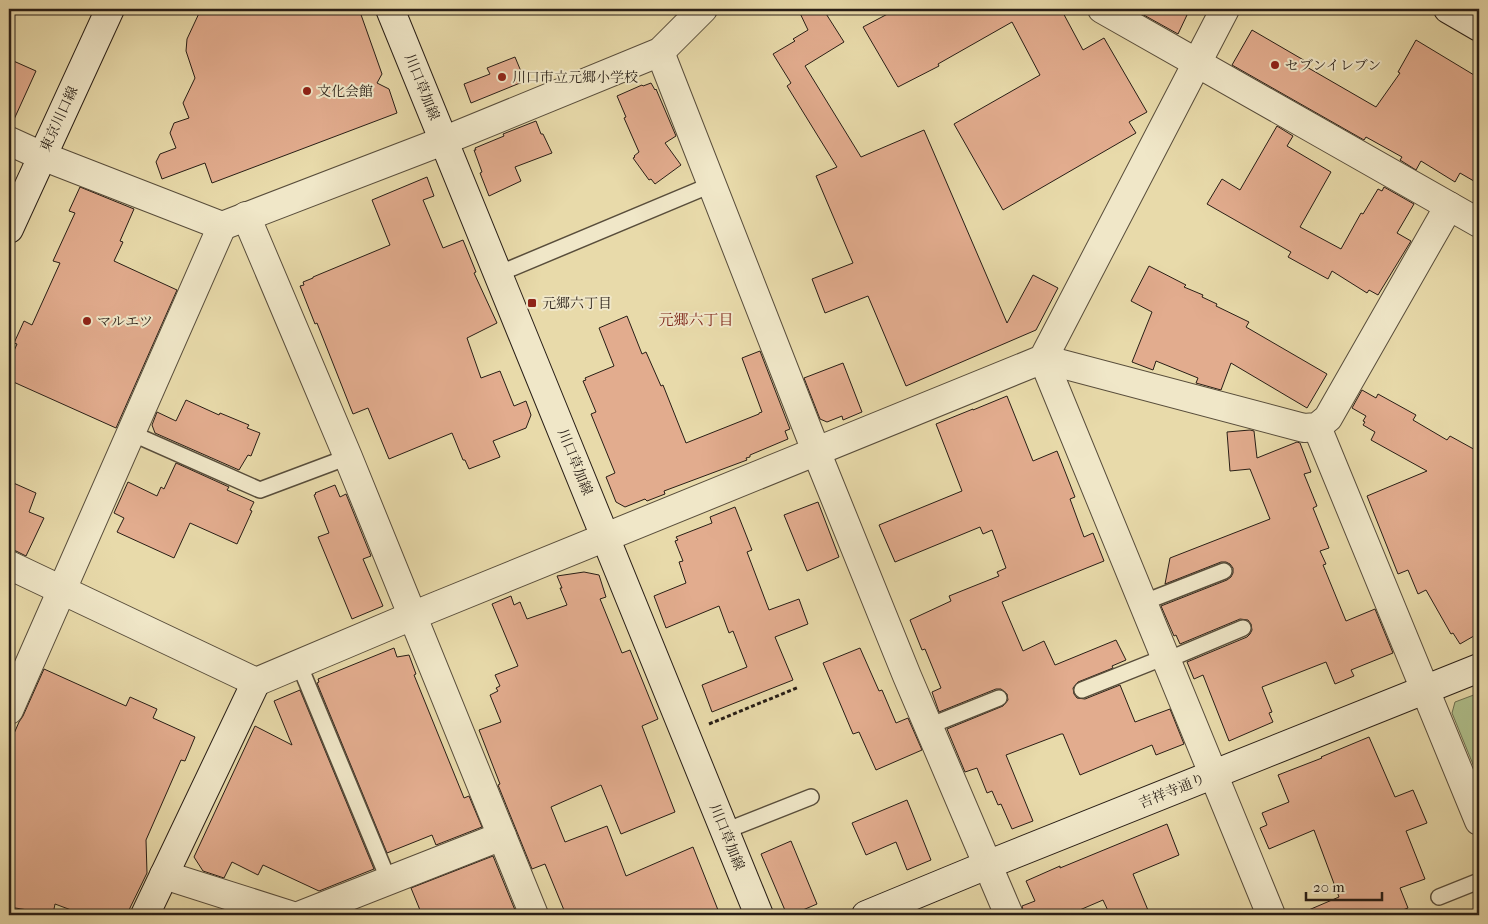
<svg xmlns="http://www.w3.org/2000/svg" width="1488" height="924" font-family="'IM FELL French Canon','Noto Serif JP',serif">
	<rect width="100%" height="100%" fill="#e8daaa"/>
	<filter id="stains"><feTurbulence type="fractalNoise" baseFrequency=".004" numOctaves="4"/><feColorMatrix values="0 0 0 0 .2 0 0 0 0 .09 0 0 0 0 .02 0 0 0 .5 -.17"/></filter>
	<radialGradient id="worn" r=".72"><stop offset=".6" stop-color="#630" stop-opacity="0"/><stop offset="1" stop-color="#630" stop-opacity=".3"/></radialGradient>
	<polygon fill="#b0c18d" stroke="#6c7052" points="1479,693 1479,779 1452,713 1455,702"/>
	<g fill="#e2ac8e" stroke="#281e16">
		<polygon points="201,9 359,9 382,74 377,83 389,89 397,113 212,183 205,163 162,179 156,162 160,154 176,148 170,133 174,123 189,118 183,103 195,78 186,51 187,39"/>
		<polygon points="798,9 823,9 844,42 805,66 861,157 924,130 1007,323 1033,275 1058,288 1036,330 906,386 868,296 825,313 812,279 853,263 816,176 837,167 787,86 791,83 773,54 795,41 793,39 808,30"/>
		<polygon points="897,9 1061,9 1083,50 1104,38 1147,112 1129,122 1136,133 1003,210 954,124 1040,75 1012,22 938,64 939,66 898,87 863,27"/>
		<polygon points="1133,9 1176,9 1187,15 1178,34"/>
		<polygon points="1252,30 1307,62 1305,66 1376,107 1400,73 1398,72 1416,40 1479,78 1479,184 1460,173 1455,182 1421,161 1416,170 1400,160 1402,157 1366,137 1364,140 1232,65"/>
		<polygon points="515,57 525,81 471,103 464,84 490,74 487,68"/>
		<polygon points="9,59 36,71 11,126 9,126"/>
		<polygon points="651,83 655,90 656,89 676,136 665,143 681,165 655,184 651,179 649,180 633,158 635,157 634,156 639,152 624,118 626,117 617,96 642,85 643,86"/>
		<polygon points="536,121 541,134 543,134 552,153 515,167 521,181 489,196 480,173 482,172 474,150 476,150 475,148 504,136 503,134"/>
		<polygon points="1277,126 1293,136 1287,146 1331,172 1300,227 1341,249 1361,213 1363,214 1378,189 1382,191 1384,187 1414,204 1397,233 1411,241 1378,295 1369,290 1367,293 1332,271 1328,279 1288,257 1291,252 1207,204 1222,179 1240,190"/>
		<polygon points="427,177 434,196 423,200 443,248 463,240 476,272 474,273 497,323 467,338 481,378 500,371 514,406 526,401 531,415 526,428 493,441 500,457 469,469 465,460 463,460 452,433 389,459 368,408 353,414 317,323 315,324 300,286 304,285 303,282 313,278 313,277 390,245 372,200"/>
		<polygon points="80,187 134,209 120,241 123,242 114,261 177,290 116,428 9,380 9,362 17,344 14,343 24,321 32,325 60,263 53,261 75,213 69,211"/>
		<polygon points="1149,266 1186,285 1184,287 1203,295 1202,297 1217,304 1216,306 1249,322 1246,327 1327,374 1307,408 1231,363 1221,390 1196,383 1198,378 1156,361 1153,370 1132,362 1152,312 1131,301"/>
		<polygon points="627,316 642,354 646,352 661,386 663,385 686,443 759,414 759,413 762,412 742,358 760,351 790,429 785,431 788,439 750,455 750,457 746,458 747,460 664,491 665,494 647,501 645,499 625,507 616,502 606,477 615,473 591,414 596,412 583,381 586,380 585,378 614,366 599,328"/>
		<polygon points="843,363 862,412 843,420 842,416 827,422 820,419 804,378"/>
		<polygon points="1362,390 1376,398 1378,394 1416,415 1413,420 1447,440 1450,436 1479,452 1479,633 1460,644 1453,633 1451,634 1426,590 1418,594 1408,570 1398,574 1367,496 1427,471 1371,440 1375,432 1363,425 1365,422 1363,421 1366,416 1352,408"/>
		<polygon points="1007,396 1033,461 1057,451 1075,497 1070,499 1084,537 1093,533 1104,561 1002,602 1023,651 1044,641 1055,665 1116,640 1126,660 1112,666 1113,668 1078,682 1073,688 1074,694 1077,698 1085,699 1120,685 1135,722 1170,709 1184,744 1156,755 1152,745 1080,775 1063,734 1061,734 1006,755 1033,821 1012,829 1001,804 998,805 992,791 987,793 977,768 965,772 947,729 1003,706 1008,700 1007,694 1001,689 996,689 939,712 932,692 941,688 925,649 922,650 910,620 951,601 949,596 999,576 997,572 1006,568 992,530 983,534 980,527 895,562 879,525 962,491 936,424 973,409 973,410"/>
		<polygon points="186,400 219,415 220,413 249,425 247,428 260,433 251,456 248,455 239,470 155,433 152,425 157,412 176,421"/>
		<polygon points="1250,430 1254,431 1257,458 1297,442 1300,443 1311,472 1304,474 1317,506 1313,508 1329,548 1320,551 1326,564 1323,565 1346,621 1375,609 1393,653 1351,670 1354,676 1335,684 1326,662 1262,687 1272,712 1269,713 1273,722 1229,741 1203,675 1194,679 1187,662 1247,637 1250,634 1252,630 1251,624 1248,620 1240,619 1180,644 1176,635 1174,636 1161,606 1227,580 1231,577 1233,573 1233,568 1230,564 1226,562 1221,562 1165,584 1170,558 1270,519 1250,469 1230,471 1227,432"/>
		<polygon points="176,463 229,487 227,490 254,502 250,510 252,511 237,544 190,523 174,558 117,532 124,518 114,513 128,482 157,496 161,487 164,489"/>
		<polygon points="9,481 36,493 29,512 44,518 26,556 16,551 9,550"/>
		<polygon points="335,485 340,497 346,494 371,556 363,559 383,606 352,619 318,537 329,533 314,495 316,494 315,493"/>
		<polygon points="818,502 839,557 807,571 784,515"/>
		<polygon points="735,507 752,550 747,552 769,610 799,599 808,624 775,637 793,680 712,712 702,685 747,667 733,631 729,633 719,606 666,628 654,596 686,583 679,562 683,561 675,541 678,540 676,537 712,523 710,517"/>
		<polygon points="584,572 599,575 606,597 600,599 622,653 630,650 658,719 642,726 675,812 621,834 601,785 551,807 565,842 607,826 626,876 693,847 720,915 566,915 545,864 532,869 498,785 500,784 479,730 501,722 490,695 498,691 496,688 500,686 495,675 518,666 492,604 511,596 514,605 520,602 527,619 567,605 560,588 562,588 557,576"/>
		<polygon points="394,648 397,657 409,655 416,674 414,675 464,798 469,796 482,827 436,845 432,835 387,853 317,683 319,682 318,679"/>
		<polygon points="860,648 879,691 882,690 896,723 908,718 922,750 876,770 859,732 853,734 823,663"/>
		<polygon points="44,669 126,706 130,697 157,709 153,718 195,737 185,761 181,760 146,840 147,873 127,914 82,914 55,904 53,914 9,907 9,745 19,722 23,716"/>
		<polygon points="300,690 374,869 319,891 263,865 258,875 232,862 224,878 203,871 194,857 255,726 292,745 274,701"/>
		<polygon points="1369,737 1395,797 1413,790 1427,823 1406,831 1425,879 1400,888 1408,908 1390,915 1297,915 1339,897 1314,830 1269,849 1260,828 1267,825 1262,813 1289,802 1278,775 1322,758 1321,757"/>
		<polygon points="907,800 931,860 907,870 896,842 866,855 852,823"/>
		<polygon points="1167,824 1179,855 1133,874 1150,915 1110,915 1103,900 1068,915 1024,915 1022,906 1035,901 1026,881 1060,866 1060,868"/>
		<polygon points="791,841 817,904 791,915 787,915 761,854"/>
		<polygon points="493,856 517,915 422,915 411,888"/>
	</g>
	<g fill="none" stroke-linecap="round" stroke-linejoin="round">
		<g stroke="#584d3b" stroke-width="18">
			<g id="lane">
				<polyline points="498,274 713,184"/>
				<polyline points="131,433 260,490 348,457"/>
				<polyline points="1142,603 1224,571"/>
				<polyline points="1167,660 1243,628"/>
				<polyline points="299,664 389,881"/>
				<polyline points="1082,690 1165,657"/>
				<polyline points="929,726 999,698"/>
				<polyline points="725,831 811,797"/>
				<polyline points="1439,897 1479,881"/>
			</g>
		</g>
		<g stroke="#584d3b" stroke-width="30">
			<g id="street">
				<polyline points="1102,9 1479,223"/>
				<polyline points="660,52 816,451 907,676 1009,915"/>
				<polyline points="9,141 42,156 222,226 443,141 660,52 703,9"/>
				<polyline points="246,216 348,457 534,915"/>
				<polyline points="1043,359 1271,915"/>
				<polyline points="1043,359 1304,428 1317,427 1328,418 1449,206"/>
				<polyline points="1317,427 1479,821"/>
				<polyline points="9,565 256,682 412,616 1043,359 1225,9"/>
				<polyline points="9,710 222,226"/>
				<polyline points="164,875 290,915"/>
				<polyline points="301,915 502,836"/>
			</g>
		</g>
		<g stroke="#281e16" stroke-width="30">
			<g id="secondary">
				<polyline points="390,9 759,915"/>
				<polyline points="1448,9 1479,27"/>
				<polyline points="9,229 110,9"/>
				<polyline points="145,915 256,682"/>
				<polyline points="866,915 987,865 1479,668"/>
			</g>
		</g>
		<polyline stroke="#281e16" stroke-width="3" stroke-dasharray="4 2.5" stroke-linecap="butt" points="709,724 799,687"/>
		<use href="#lane" stroke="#f0e7c8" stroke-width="15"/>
		<use href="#street" stroke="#f0e7c8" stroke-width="28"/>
		<use href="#secondary" stroke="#f0e7c8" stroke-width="28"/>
	</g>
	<g fill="#8f2418" stroke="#f0e7c8" stroke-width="2">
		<circle cx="1275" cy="65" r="5"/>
		<circle cx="502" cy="77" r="5"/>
		<circle cx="307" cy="91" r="5"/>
		<rect x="527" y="298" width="10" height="10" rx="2.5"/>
		<circle cx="87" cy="321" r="5"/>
	</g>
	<g text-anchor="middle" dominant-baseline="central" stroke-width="4" stroke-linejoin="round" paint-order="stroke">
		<g font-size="14" fill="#281e16" stroke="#f0e7c8" text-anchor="start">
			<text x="1285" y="65">セブンイレブン</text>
			<text x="512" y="77">川口市立元郷小学校</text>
			<text x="317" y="91">文化会館</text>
			<text x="542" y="303">元郷六丁目</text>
			<text x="97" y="321">マルエツ</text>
		</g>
		<g font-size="14" fill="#281e16" stroke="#f0e7c8">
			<text transform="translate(422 87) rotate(68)">川口草加線</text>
			<text transform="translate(59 119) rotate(-65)">東京川口線</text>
			<text transform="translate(575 462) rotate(68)">川口草加線</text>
			<text transform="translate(1172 791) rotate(-22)">吉祥寺通り</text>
			<text transform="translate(727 837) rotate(68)">川口草加線</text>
		</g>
		<g font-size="15" fill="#7a1f14" stroke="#f0e7c8">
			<text x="696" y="320">元郷六丁目</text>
		</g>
	</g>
	<rect width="1488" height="924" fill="none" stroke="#e8daaa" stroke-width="30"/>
	<rect x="10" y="10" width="1468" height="904" fill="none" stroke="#281e16" stroke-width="2.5"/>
	<rect x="15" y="15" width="1458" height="894" fill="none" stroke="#281e16"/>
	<path d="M1306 892v8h76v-8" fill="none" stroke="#281e16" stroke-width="2.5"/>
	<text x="1313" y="892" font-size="15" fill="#281e16" stroke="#f0e7c8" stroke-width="4" paint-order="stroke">20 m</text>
	<rect width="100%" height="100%" filter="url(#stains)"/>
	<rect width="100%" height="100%" fill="url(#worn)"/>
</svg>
